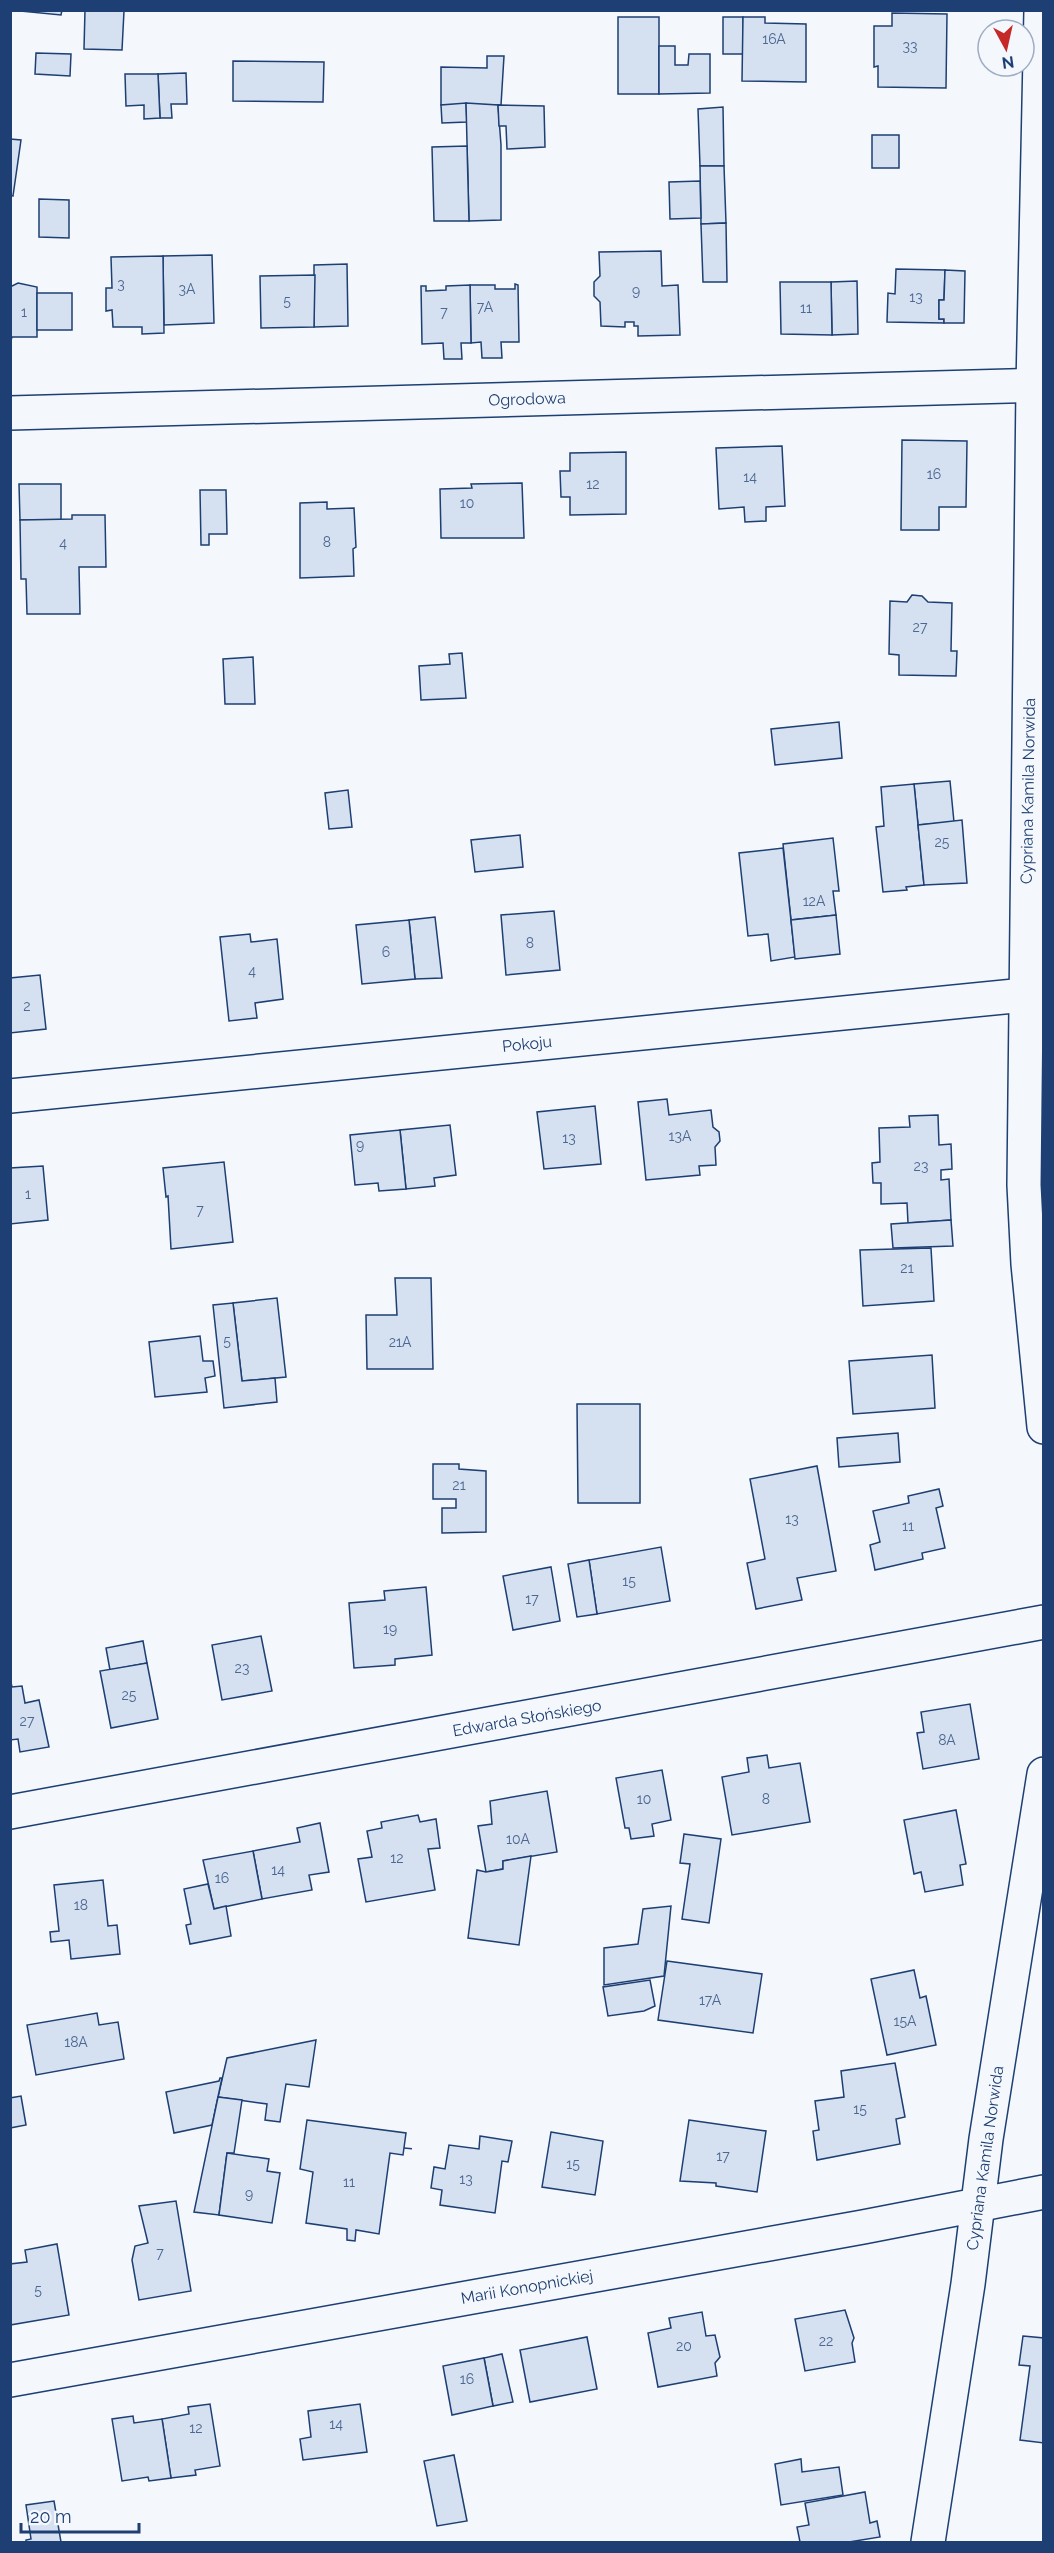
<svg xmlns="http://www.w3.org/2000/svg" width="1054" height="2553" font-family="Raleway,sans-serif">
	<rect width="100%" height="100%" fill="#f4f7fb"/>
	<g fill="#d5e0f0" stroke="#1d3f73" stroke-width="1.5">
		<polygon points="10,10 62,10 61,15"/>
		<polygon points="85,10 124,11 122,50 84,49"/>
		<polygon points="892,13 947,14 946,88 878,87 878,66 874,67 874,26 892,26"/>
		<rect x="618" y="17" width="41" height="77"/>
		<rect x="723" y="17" width="20" height="37"/>
		<polygon points="743,17 765,17 765,23 806,24 806,82 742,81"/>
		<polygon points="659,46 675,46 675,65 688,65 689,54 710,54 710,93 659,94"/>
		<polygon points="36,53 71,54 70,76 35,74"/>
		<polygon points="487,56 504,56 501,105 441,105 441,67 487,68"/>
		<polygon points="233,61 324,62 323,102 233,101"/>
		<polygon points="186,73 187,104 171,104 172,118 160,118 158,74"/>
		<polygon points="125,74 158,74 160,118 144,119 144,105 126,106"/>
		<polygon points="466,103 467,122 442,123 441,105"/>
		<polygon points="466,103 498,105 501,145 501,220 469,221"/>
		<polygon points="498,105 544,106 545,147 507,149 506,126 499,126"/>
		<polygon points="723,107 724,166 700,166 698,109"/>
		<rect x="872" y="135" width="27" height="33"/>
		<polygon points="10,139 21,140 13,196 10,195"/>
		<polygon points="467,146 469,221 434,221 432,147"/>
		<polygon points="700,166 724,166 726,223 701,224"/>
		<polygon points="700,181 701,218 670,219 669,182"/>
		<polygon points="39,199 69,200 69,238 39,237"/>
		<polygon points="726,223 727,282 703,282 701,224"/>
		<polygon points="661,251 662,286 678,285 680,335 638,336 638,326 634,326 634,322 625,322 625,327 601,326 600,302 594,296 594,282 600,276 599,252"/>
		<polygon points="212,255 214,323 164,325 163,256"/>
		<polygon points="163,256 164,333 142,334 142,327 113,327 112,310 106,311 106,288 112,288 111,257"/>
		<polygon points="347,264 348,326 314,327 314,265"/>
		<polygon points="896,269 945,270 944,300 939,300 939,319 944,319 944,323 887,322 888,293 895,294"/>
		<polygon points="945,270 965,271 964,323 944,323 944,319 939,319 939,300 944,300"/>
		<polygon points="315,275 314,327 261,328 260,276"/>
		<polygon points="857,281 858,334 832,335 831,282"/>
		<polygon points="780,282 831,282 832,335 781,334"/>
		<polygon points="18,283 37,287 37,337 12,337 10,344 10,287"/>
		<polygon points="515,284 518,285 519,342 501,342 502,358 482,358 481,342 471,343 470,285 495,285 495,289 515,289"/>
		<polygon points="470,285 471,343 461,343 462,359 444,359 443,343 422,344 421,286 426,286 426,291 446,290 446,286"/>
		<rect x="37" y="293" width="35" height="37"/>
		<polygon points="902,440 967,441 966,507 939,507 939,530 901,530"/>
		<polygon points="782,446 785,506 766,507 766,521 745,522 744,507 719,509 716,448"/>
		<polygon points="626,452 626,514 570,515 570,497 561,497 560,471 570,471 570,453"/>
		<polygon points="522,483 524,538 441,538 440,489 472,488 471,484"/>
		<polygon points="19,484 61,484 61,520 20,520"/>
		<polygon points="200,490 226,490 227,534 209,534 209,545 201,545"/>
		<polygon points="327,502 327,509 354,508 356,547 353,549 354,576 300,578 300,503"/>
		<polygon points="72,515 105,515 106,567 79,567 80,614 27,614 26,579 21,579 20,520 72,519"/>
		<polygon points="912,595 922,596 928,602 952,603 951,651 957,651 956,676 899,675 899,655 889,654 890,601 907,602"/>
		<polygon points="462,653 466,698 421,700 419,666 450,664 449,654"/>
		<polygon points="253,657 255,704 225,704 223,659"/>
		<polygon points="839,722 842,758 775,765 771,729"/>
		<polygon points="950,781 954,822 918,825 914,784"/>
		<polygon points="914,784 924,885 906,887 907,890 883,892 876,827 884,826 881,787"/>
		<polygon points="348,790 352,827 329,829 325,793"/>
		<polygon points="962,820 967,883 924,885 918,825"/>
		<polygon points="520,835 523,867 475,872 471,840"/>
		<polygon points="833,838 839,891 833,891 836,915 791,920 783,844"/>
		<polygon points="783,848 795,957 771,961 768,934 748,936 739,853"/>
		<polygon points="554,911 560,970 506,975 501,915"/>
		<polygon points="836,915 840,954 795,959 791,920"/>
		<polygon points="435,917 442,978 415,979 409,920"/>
		<polygon points="409,920 415,979 362,984 356,925"/>
		<polygon points="250,934 251,942 277,939 283,999 255,1003 257,1018 229,1021 220,937"/>
		<polygon points="40,975 46,1029 10,1033 10,978"/>
		<polygon points="667,1099 669,1115 711,1110 713,1127 719,1132 720,1141 715,1147 716,1165 699,1166 700,1175 646,1180 638,1102"/>
		<polygon points="595,1106 601,1164 544,1169 537,1112"/>
		<polygon points="938,1115 939,1145 951,1144 952,1169 941,1170 941,1180 949,1179 951,1220 908,1223 907,1203 881,1204 881,1183 873,1183 872,1163 880,1162 879,1128 910,1127 909,1116"/>
		<polygon points="450,1125 456,1175 434,1178 435,1186 406,1189 400,1130"/>
		<polygon points="400,1130 406,1189 379,1191 378,1183 355,1185 350,1135"/>
		<polygon points="224,1162 233,1242 171,1249 168,1196 166,1197 163,1168"/>
		<polygon points="43,1166 48,1220 10,1224 10,1168"/>
		<polygon points="951,1220 953,1246 893,1248 891,1224"/>
		<polygon points="931,1248 934,1301 863,1306 860,1250"/>
		<polygon points="395,1278 431,1278 433,1369 367,1369 366,1315 397,1315"/>
		<polygon points="277,1298 286,1377 242,1381 233,1303"/>
		<polygon points="233,1303 242,1381 275,1378 277,1402 224,1408 213,1305"/>
		<polygon points="200,1336 203,1361 213,1361 215,1376 205,1378 207,1392 155,1397 149,1342"/>
		<polygon points="932,1355 935,1408 853,1414 849,1361"/>
		<polygon points="577,1404 640,1404 640,1503 578,1503"/>
		<polygon points="898,1433 900,1462 839,1467 837,1438"/>
		<polygon points="433,1464 459,1464 459,1469 486,1471 486,1532 442,1533 442,1508 456,1508 456,1499 433,1499"/>
		<polygon points="817,1466 836,1571 797,1578 802,1600 756,1609 747,1563 765,1559 750,1479"/>
		<polygon points="939,1489 943,1506 936,1508 945,1548 922,1553 923,1559 875,1570 870,1545 880,1542 873,1511 909,1503 908,1496"/>
		<polygon points="661,1547 670,1601 597,1614 589,1560"/>
		<polygon points="589,1560 597,1614 577,1617 568,1564"/>
		<polygon points="551,1567 560,1621 513,1630 503,1576"/>
		<polygon points="426,1587 432,1655 395,1659 395,1665 354,1668 349,1603 385,1600 384,1591"/>
		<polygon points="261,1636 272,1691 222,1700 212,1645"/>
		<polygon points="143,1641 147,1663 110,1670 106,1648"/>
		<polygon points="147,1663 158,1719 111,1728 100,1671"/>
		<polygon points="10,1678 12,1687 22,1686 25,1703 39,1700 49,1747 20,1752 18,1739 10,1740"/>
		<polygon points="970,1704 979,1759 923,1769 917,1733 924,1732 921,1712"/>
		<polygon points="767,1755 769,1768 800,1763 810,1822 732,1835 722,1777 749,1772 747,1758"/>
		<polygon points="662,1770 671,1820 652,1824 654,1836 631,1839 629,1828 625,1828 616,1778"/>
		<polygon points="547,1791 557,1852 503,1861 503,1869 486,1872 478,1826 492,1824 490,1801"/>
		<polygon points="956,1810 966,1864 960,1865 963,1885 925,1892 921,1872 914,1874 904,1820"/>
		<polygon points="418,1815 420,1822 436,1819 440,1848 428,1849 435,1890 366,1902 358,1859 372,1857 367,1831 382,1828 381,1822"/>
		<polygon points="320,1823 329,1872 309,1875 312,1890 262,1899 253,1851 300,1842 297,1828"/>
		<polygon points="684,1834 721,1839 709,1923 682,1919 690,1864 680,1863"/>
		<polygon points="253,1851 262,1899 214,1909 203,1860"/>
		<polygon points="531,1856 519,1945 468,1938 477,1870 486,1872 503,1869 503,1861"/>
		<polygon points="103,1880 108,1926 117,1925 120,1954 71,1959 69,1940 51,1942 50,1932 59,1931 54,1885"/>
		<polygon points="208,1884 214,1909 226,1906 231,1936 190,1944 186,1925 191,1924 184,1889"/>
		<polygon points="671,1906 664,1976 604,1985 604,1948 638,1944 643,1909"/>
		<polygon points="667,1961 762,1974 753,2033 658,2020"/>
		<polygon points="914,1970 920,1998 926,1996 936,2045 887,2055 871,1979"/>
		<polygon points="650,1980 655,2006 644,2011 608,2016 603,1987"/>
		<polygon points="97,2013 99,2025 118,2022 124,2059 36,2075 27,2025"/>
		<polygon points="316,2040 309,2087 286,2084 280,2122 265,2120 267,2104 218,2097 227,2058"/>
		<polygon points="895,2063 905,2117 896,2119 900,2144 817,2160 813,2131 819,2130 815,2101 844,2097 841,2071"/>
		<polygon points="220,2078 222,2078 212,2125 174,2133 166,2092 219,2081"/>
		<polygon points="21,2096 26,2125 10,2128 10,2098"/>
		<polygon points="218,2097 242,2100 234,2153 227,2153 219,2215 194,2212"/>
		<polygon points="307,2120 406,2133 403,2155 390,2153 379,2234 356,2230 355,2241 347,2240 347,2229 306,2223 313,2172 300,2169"/>
		<polygon points="689,2120 766,2131 757,2192 716,2186 716,2183 680,2181"/>
		<polygon points="551,2132 603,2141 595,2195 542,2187"/>
		<polygon points="480,2136 512,2141 508,2162 502,2161 495,2213 440,2205 442,2190 431,2188 434,2167 445,2169 449,2145 479,2149"/>
		<polygon points="227,2153 269,2159 267,2171 280,2173 272,2223 219,2215"/>
		<polygon points="176,2201 191,2291 139,2300 132,2260 135,2246 148,2243 139,2206"/>
		<polygon points="57,2244 69,2315 10,2325 10,2264 27,2262 25,2250"/>
		<polygon points="845,2310 854,2338 852,2343 855,2362 805,2371 795,2319"/>
		<polygon points="702,2312 706,2336 715,2335 720,2357 715,2363 717,2376 658,2387 648,2333 671,2328 669,2318"/>
		<polygon points="1023,2336 1044,2338 1044,2443 1020,2440 1030,2366 1019,2365"/>
		<polygon points="587,2337 597,2389 530,2402 520,2350"/>
		<polygon points="502,2354 513,2402 493,2406 484,2358"/>
		<polygon points="484,2358 493,2406 452,2415 443,2366"/>
		<polygon points="210,2404 220,2466 195,2470 196,2475 171,2478 162,2419 189,2414 188,2407"/>
		<polygon points="360,2404 367,2452 303,2460 300,2439 311,2437 308,2411"/>
		<polygon points="133,2416 134,2423 162,2419 171,2478 149,2481 148,2477 122,2481 112,2419"/>
		<polygon points="454,2455 467,2521 437,2526 424,2461"/>
		<polygon points="801,2459 802,2472 839,2467 843,2495 781,2505 775,2464"/>
		<polygon points="865,2492 870,2523 877,2521 880,2537 849,2542 800,2542 797,2527 809,2525 805,2503"/>
		<polygon points="54,2501 61,2542 26,2542 26,2540 31,2539 26,2505"/>
	</g>
	<g fill="none" stroke-linecap="round" stroke-linejoin="round">
		<g stroke="#1d3f73" stroke-width="36">
			<g id="street">
				<polyline points="1041,10 1033,386 1024,1185 1028,1264 1044,1427"/>
				<polyline points="10,413 1044,385"/>
				<polyline points="10,1096 1044,993"/>
				<polyline points="10,1812 1044,1622"/>
				<polyline points="10,2380 863,2227 1044,2192"/>
				<polyline points="928,2542 968,2284 986,2139 1044,1774"/>
			</g>
		</g>
		<use href="#street" stroke="#f4f7fb" stroke-width="33"/>
		<polyline stroke="#1d3f73" stroke-width="1.5" stroke-dasharray="8 3" stroke-linecap="butt" points="404,2148 414,2149"/>
	</g>
	<g text-anchor="middle" dominant-baseline="central" stroke-width="4.5" stroke-linejoin="round" paint-order="stroke">
		<g font-size="14" fill="#4b6792">
			<text x="774" y="39">16A</text>
			<text x="910" y="46">33</text>
			<text x="121" y="284">3</text>
			<text x="187" y="289">3A</text>
			<text x="636" y="291">9</text>
			<text x="916" y="297">13</text>
			<text x="287" y="301">5</text>
			<text x="485" y="307">7A</text>
			<text x="806" y="308">11</text>
			<text x="24" y="312">1</text>
			<text x="444" y="312">7</text>
			<text x="934" y="474">16</text>
			<text x="750" y="477">14</text>
			<text x="593" y="484">12</text>
			<text x="467" y="503">10</text>
			<text x="327" y="542">8</text>
			<text x="63" y="543">4</text>
			<text x="920" y="627">27</text>
			<text x="942" y="842">25</text>
			<text x="814" y="901">12A</text>
			<text x="530" y="943">8</text>
			<text x="386" y="952">6</text>
			<text x="252" y="971">4</text>
			<text x="27" y="1006">2</text>
			<text x="680" y="1136">13A</text>
			<text x="569" y="1138">13</text>
			<text x="360" y="1145">9</text>
			<text x="921" y="1166">23</text>
			<text x="28" y="1194">1</text>
			<text x="200" y="1210">7</text>
			<text x="907" y="1268">21</text>
			<text x="227" y="1341">5</text>
			<text x="400" y="1342">21A</text>
			<text x="459" y="1485">21</text>
			<text x="792" y="1519">13</text>
			<text x="908" y="1526">11</text>
			<text x="629" y="1581">15</text>
			<text x="532" y="1599">17</text>
			<text x="390" y="1629">19</text>
			<text x="242" y="1668">23</text>
			<text x="129" y="1695">25</text>
			<text x="27" y="1721">27</text>
			<text x="947" y="1740">8A</text>
			<text x="644" y="1799">10</text>
			<text x="766" y="1799">8</text>
			<text x="518" y="1839">10A</text>
			<text x="397" y="1858">12</text>
			<text x="278" y="1870">14</text>
			<text x="222" y="1878">16</text>
			<text x="81" y="1905">18</text>
			<text x="710" y="2000">17A</text>
			<text x="905" y="2021">15A</text>
			<text x="76" y="2042">18A</text>
			<text x="860" y="2109">15</text>
			<text x="723" y="2156">17</text>
			<text x="573" y="2164">15</text>
			<text x="466" y="2179">13</text>
			<text x="349" y="2182">11</text>
			<text x="249" y="2194">9</text>
			<text x="160" y="2253">7</text>
			<text x="38" y="2290">5</text>
			<text x="826" y="2341">22</text>
			<text x="684" y="2346">20</text>
			<text x="467" y="2379">16</text>
			<text x="336" y="2424">14</text>
			<text x="196" y="2428">12</text>
		</g>
		<g font-size="16" fill="#1d3f73" stroke="#f4f7fb">
			<text transform="translate(527 399) rotate(-2)">Ogrodowa</text>
			<text transform="translate(1028 791) rotate(-89)">Cypriana Kamila Norwida</text>
			<text transform="translate(527 1044) rotate(-6)">Pokoju</text>
			<text transform="translate(527 1718) rotate(-10)">Edwarda Słońskiego</text>
			<text transform="translate(985 2158) rotate(-82)">Cypriana Kamila Norwida</text>
			<text transform="translate(527 2287) rotate(-10)">Marii Konopnickiej</text>
		</g>
	</g>
	<rect width="1054" height="2553" fill="none" stroke="#1d3f73" stroke-width="24"/>
	<g transform="translate(1006 48) rotate(172)"><circle r="28" fill="#f4f7fb" stroke="#9eadc5" stroke-width="1.5"/>
	<path d="M0-4.5L10 22L0 15L-10 22Z" fill="#c62828"/>
	<text y="-9" font-size="16" font-weight="bold" text-anchor="middle" fill="#1d3f73">N</text>
	</g>
	<path d="M21 2523v9h118v-9" fill="none" stroke="#1d3f73" stroke-width="3"/>
	<text x="30" y="2523" font-size="18" fill="#1d3f73" stroke="#f4f7fb" stroke-width="4.5" paint-order="stroke">20 m</text>
</svg>
